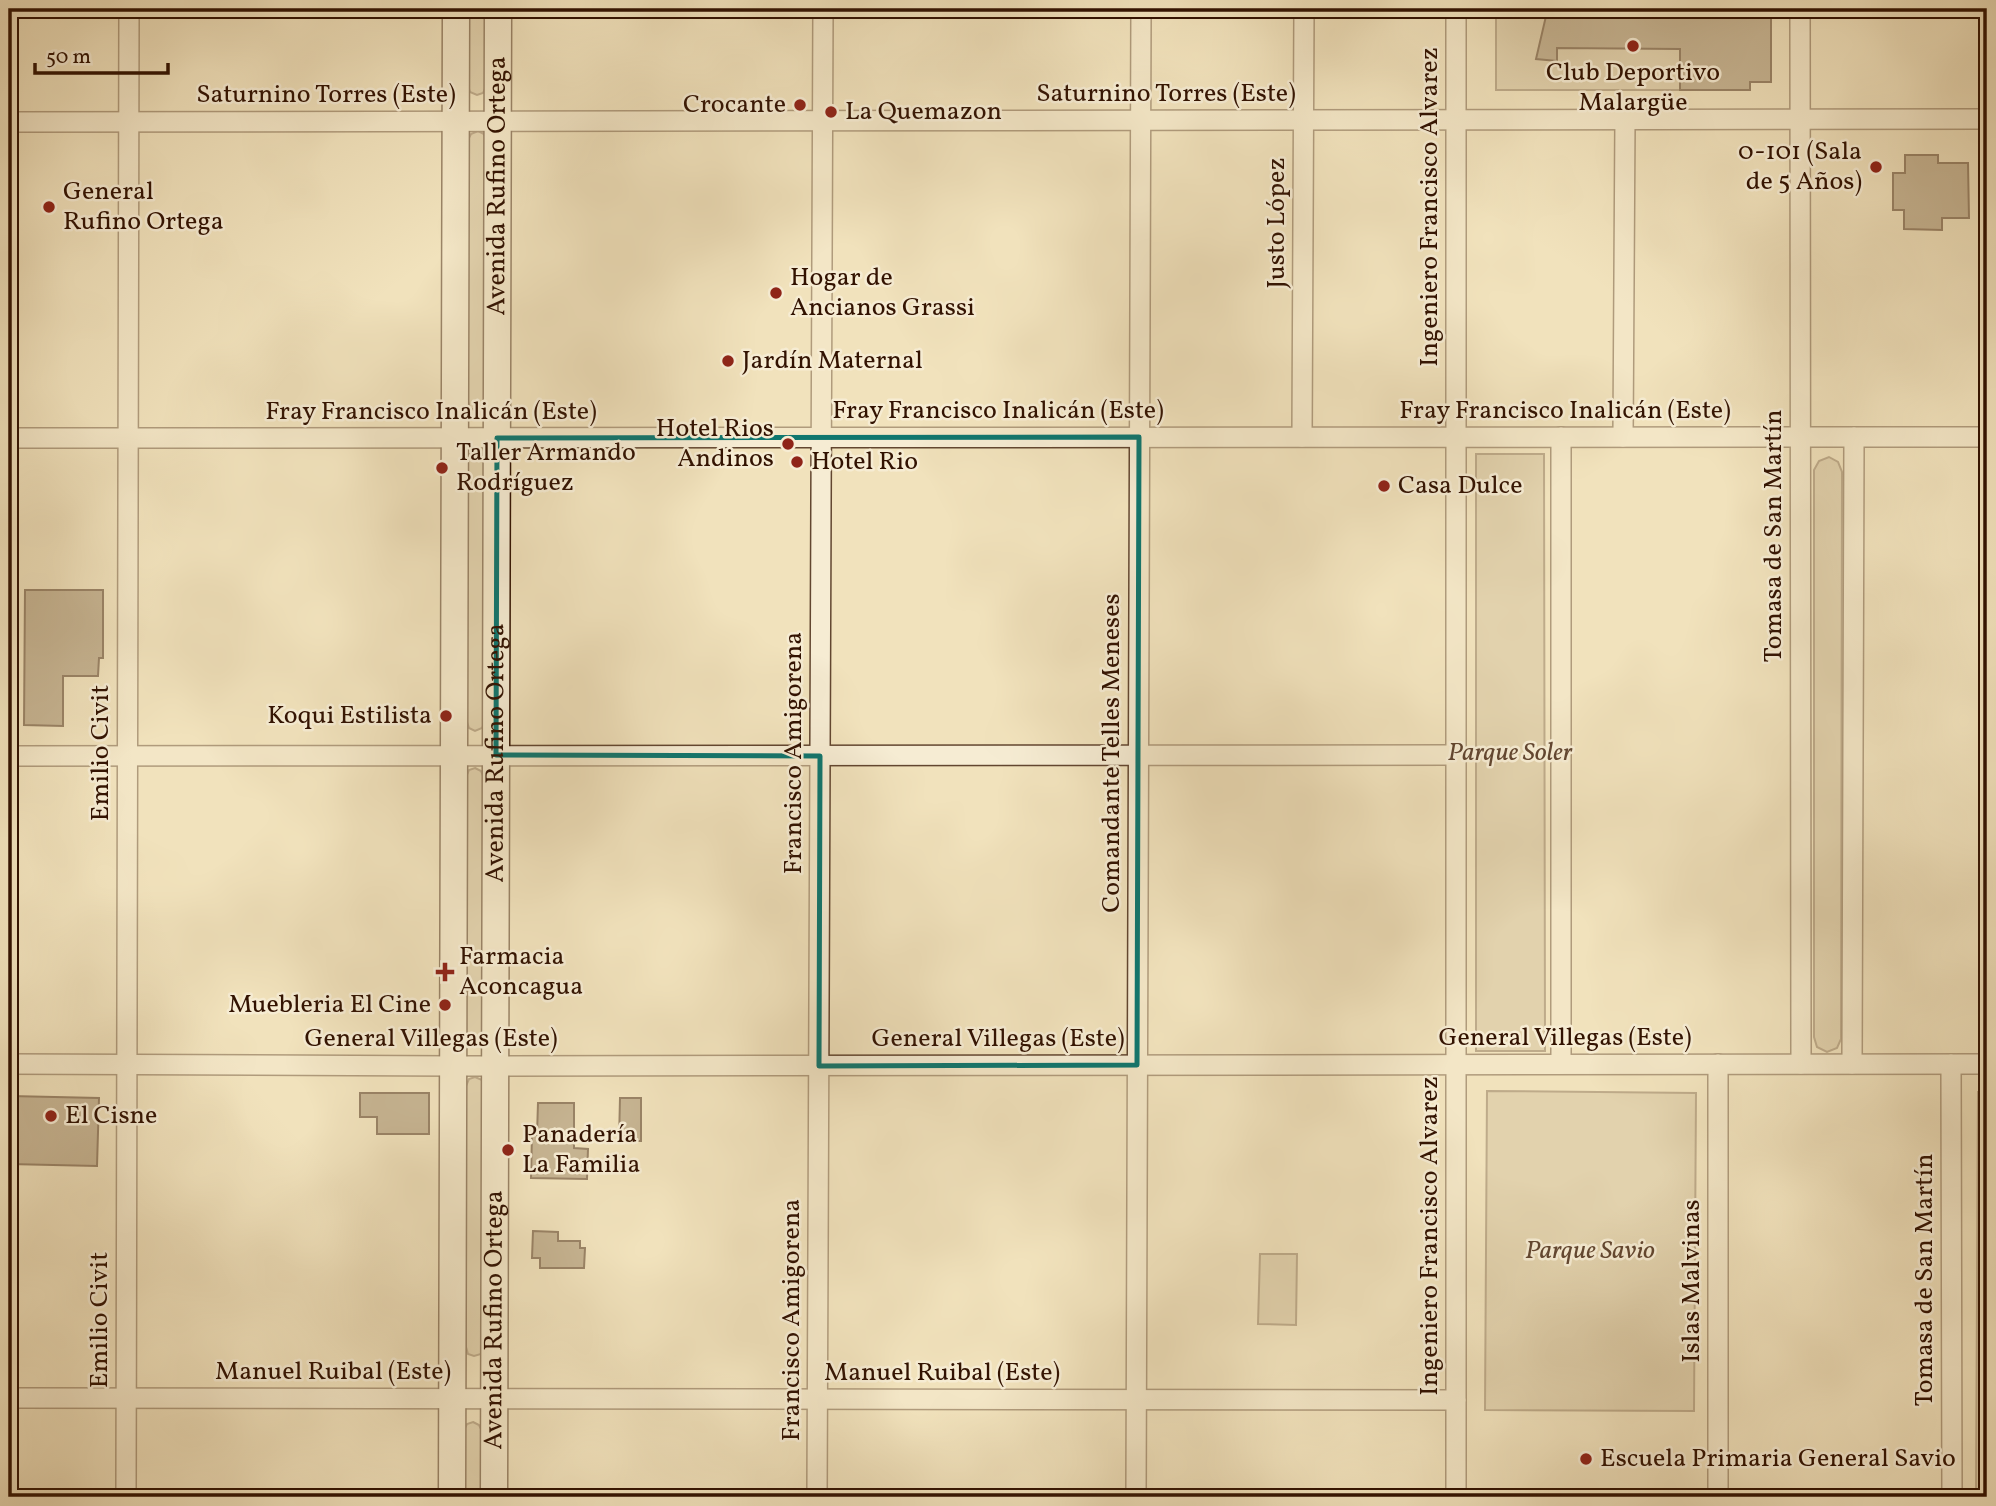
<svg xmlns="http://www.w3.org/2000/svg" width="1996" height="1506" font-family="Vollkorn,serif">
	<rect width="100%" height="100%" fill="#f1e2bc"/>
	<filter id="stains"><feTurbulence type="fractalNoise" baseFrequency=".00286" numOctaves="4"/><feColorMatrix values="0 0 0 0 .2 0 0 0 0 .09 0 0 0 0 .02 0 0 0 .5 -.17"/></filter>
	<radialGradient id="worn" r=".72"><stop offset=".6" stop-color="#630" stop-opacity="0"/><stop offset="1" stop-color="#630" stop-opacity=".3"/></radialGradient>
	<g fill="#d1bf9c" stroke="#82684e" stroke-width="2">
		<polygon points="468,9 486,9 486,87 483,93 477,95 470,92 468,86"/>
		<polygon points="1496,9 1771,9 1771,82 1750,82 1750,90 1496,90"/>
		<polygon points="478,131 484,134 486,141 486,402 483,408 476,411 470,408 468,401 468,140 471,134"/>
		<polygon points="477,452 483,454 485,461 485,722 482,728 475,731 469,728 467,722 467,460 470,454"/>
		<polygon points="1476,454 1544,454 1545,1051 1476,1051"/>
		<polygon points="1829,457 1838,462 1842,472 1841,1039 1837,1048 1827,1052 1817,1047 1814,1037 1814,470 1819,461"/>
		<polygon points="475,768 481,771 484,778 483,1039 480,1045 474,1047 468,1044 465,1038 466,777 469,770"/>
		<polygon points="475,1077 482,1080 484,1087 484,1348 481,1354 474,1356 468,1354 466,1347 466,1086 469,1079"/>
		<polygon points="1487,1091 1696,1093 1694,1411 1485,1410"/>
		<polygon points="1978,1092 1987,1092 1987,1497 1976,1497"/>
		<polygon points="1260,1254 1297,1254 1296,1325 1258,1324"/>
		<polygon points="473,1422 479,1425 482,1431 482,1497 464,1497 464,1430 467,1424"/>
	</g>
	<g fill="#957e62" stroke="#321201" stroke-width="2">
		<polygon points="1563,9 1771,9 1771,82 1750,82 1750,90 1680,90 1680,49 1557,48 1557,61 1536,59 1546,16 1563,18"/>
		<polygon points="1905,155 1938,155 1938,163 1968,163 1969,218 1942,218 1942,230 1904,229 1904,210 1893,210 1893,173 1905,173"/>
		<polygon points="25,590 103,590 103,658 99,658 98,676 63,676 63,726 24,725"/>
		<polygon points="360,1093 429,1093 429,1134 377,1134 377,1117 360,1117"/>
		<polygon points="10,1096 99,1098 97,1166 9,1164"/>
		<polygon points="620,1098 641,1098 641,1141 619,1141"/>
		<polygon points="538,1103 574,1103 574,1148 588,1149 587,1179 531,1178 532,1134 537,1135"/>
		<polygon points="533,1231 558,1232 558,1241 580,1241 580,1248 585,1248 584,1268 540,1268 540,1258 532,1258"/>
	</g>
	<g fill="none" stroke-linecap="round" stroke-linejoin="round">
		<g stroke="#624630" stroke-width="22">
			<g id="street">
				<polyline points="1800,9 1801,1064"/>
				<polyline points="9,122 1987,119"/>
				<polyline points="1302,437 1304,9"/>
				<polyline points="1561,437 1561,1064"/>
				<polyline points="1623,437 1625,119"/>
				<polyline points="9,438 1987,437"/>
				<polyline points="9,756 1456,755"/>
				<polyline points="9,1064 453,1066 1987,1064"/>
				<polyline points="1718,1064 1718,1497"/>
				<polyline points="1852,1064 1854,437"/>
				<polyline points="1951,1064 1952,1497"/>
				<polyline points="9,1398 1456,1400"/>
				<polyline points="126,1497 129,9"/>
				<polyline points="817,1497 823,9"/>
				<polyline points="1136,1497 1141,9"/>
				<polyline points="1456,1497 1456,9"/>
			</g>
		</g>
		<g stroke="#321201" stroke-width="29">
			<g id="secondary">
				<polyline points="452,1497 456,9"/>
				<path id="s1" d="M494 1497 498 9"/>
			</g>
		</g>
		<use href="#street" stroke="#f6ecd3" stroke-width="19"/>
		<use href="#secondary" stroke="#f6ecd3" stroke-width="26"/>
	</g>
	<path d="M0 0H1996V1506H0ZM1139 437 1137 1065 819 1066 820 756 496 755 497 438Z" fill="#f1e2bc" fill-opacity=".55" fill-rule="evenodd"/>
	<path fill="none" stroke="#0f766e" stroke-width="5" stroke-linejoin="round" d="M1139 437 1137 1065 819 1066 820 756 496 755 497 438Z"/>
	<g fill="#8f2418" stroke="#f6ecd3" stroke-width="2.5">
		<circle cx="1633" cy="46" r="7"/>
		<circle cx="800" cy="105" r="7"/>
		<circle cx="831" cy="112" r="7"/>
		<circle cx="1876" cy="167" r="7"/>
		<circle cx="49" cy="207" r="7"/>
		<circle cx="776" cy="293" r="7"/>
		<circle cx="728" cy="361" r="7"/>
		<circle cx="788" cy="444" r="7"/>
		<circle cx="797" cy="462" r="7"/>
		<circle cx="442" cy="468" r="7"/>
		<circle cx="1384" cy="486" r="7"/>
		<circle cx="446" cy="716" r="7"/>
		<path d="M441.5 961.5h7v7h7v7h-7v7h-7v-7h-7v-7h7z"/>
		<circle cx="445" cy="1005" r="7"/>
		<circle cx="51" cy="1116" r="7"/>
		<circle cx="508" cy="1150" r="7"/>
		<circle cx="1586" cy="1459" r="7"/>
	</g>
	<g text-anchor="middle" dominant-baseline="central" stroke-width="5" stroke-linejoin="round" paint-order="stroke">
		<g font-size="26" fill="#321201" stroke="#f6ecd3" text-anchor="start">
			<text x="1633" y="73" text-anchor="middle">Club Deportivo<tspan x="1633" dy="30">Malargüe</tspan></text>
			<text x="786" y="105" text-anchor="end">Crocante</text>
			<text x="845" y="112">La Quemazon</text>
			<text x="1862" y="152" text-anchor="end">0-101 (Sala<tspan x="1862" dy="30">de 5 Años)</tspan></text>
			<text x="63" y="192">General<tspan x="63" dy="30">Rufino Ortega</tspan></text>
			<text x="790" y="278">Hogar de<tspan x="790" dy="30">Ancianos Grassi</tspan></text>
			<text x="742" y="361">Jardín Maternal</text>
			<text x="774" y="429" text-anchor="end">Hotel Rios<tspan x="774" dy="30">Andinos</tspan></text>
			<text x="456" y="453">Taller Armando<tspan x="456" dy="30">Rodríguez</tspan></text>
			<text x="811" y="462">Hotel Rio</text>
			<text x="1398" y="486">Casa Dulce</text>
			<text x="432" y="716" text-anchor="end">Koqui Estilista</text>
			<text x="459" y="957">Farmacia<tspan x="459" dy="30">Aconcagua</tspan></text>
			<text x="431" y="1005" text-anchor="end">Muebleria El Cine</text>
			<text x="65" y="1116">El Cisne</text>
			<text x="522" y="1135">Panadería<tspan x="522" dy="30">La Familia</tspan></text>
			<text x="1600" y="1459">Escuela Primaria General Savio</text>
		</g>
		<g font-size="26" fill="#321201" stroke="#f6ecd3">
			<text x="1166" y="94">Saturnino Torres (Este)</text>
			<text x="326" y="95">Saturnino Torres (Este)</text>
			<text stroke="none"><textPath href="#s1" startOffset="1311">Avenida Rufino Ortega</textPath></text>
			<text transform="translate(1430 207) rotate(-90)">Ingeniero Francisco Alvarez</text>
			<text transform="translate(1277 223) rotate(-90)">Justo López</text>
			<text x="998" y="411">Fray Francisco Inalicán (Este)</text>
			<text x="1565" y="411">Fray Francisco Inalicán (Este)</text>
			<text x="431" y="412">Fray Francisco Inalicán (Este)</text>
			<text transform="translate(1774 536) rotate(-90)">Tomasa de San Martín</text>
			<text transform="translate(101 753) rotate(-90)">Emilio Civit</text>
			<text stroke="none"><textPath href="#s1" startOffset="744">Avenida Rufino Ortega</textPath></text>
			<text transform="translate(794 753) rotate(-90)">Francisco Amigorena</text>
			<text transform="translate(1112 753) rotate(-90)">Comandante Telles Meneses</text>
			<text x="1565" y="1038">General Villegas (Este)</text>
			<text x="431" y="1039">General Villegas (Este)</text>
			<text x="998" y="1039">General Villegas (Este)</text>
			<text transform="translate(1430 1236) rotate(-90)">Ingeniero Francisco Alvarez</text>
			<text transform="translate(1925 1280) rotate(-90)">Tomasa de San Martín</text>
			<text transform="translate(1692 1281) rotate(-90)">Islas Malvinas</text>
			<text transform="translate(100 1320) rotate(-90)">Emilio Civit</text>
			<text stroke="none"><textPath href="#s1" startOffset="177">Avenida Rufino Ortega</textPath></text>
			<text transform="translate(792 1320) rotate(-90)">Francisco Amigorena</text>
			<text x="333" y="1372">Manuel Ruibal (Este)</text>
			<text x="942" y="1373">Manuel Ruibal (Este)</text>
		</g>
		<g font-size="26" font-style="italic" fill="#624630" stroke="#f6ecd3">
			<text x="1510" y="753">Parque Soler</text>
			<text x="1590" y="1251">Parque Savio</text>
		</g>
	</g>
	<rect width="1996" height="1506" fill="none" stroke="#f1e2bc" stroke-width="35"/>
	<rect x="10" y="10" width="1975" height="1485" fill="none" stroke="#321201" stroke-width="3.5"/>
	<rect x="18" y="18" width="1961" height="1471" fill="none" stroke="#321201" stroke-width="2"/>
	<path d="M35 63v10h133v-10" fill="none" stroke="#321201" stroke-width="3.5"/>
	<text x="46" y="63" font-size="21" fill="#321201" stroke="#f6ecd3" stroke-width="5" paint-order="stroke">50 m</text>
	<rect width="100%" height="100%" filter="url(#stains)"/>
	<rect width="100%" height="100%" fill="url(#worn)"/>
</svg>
